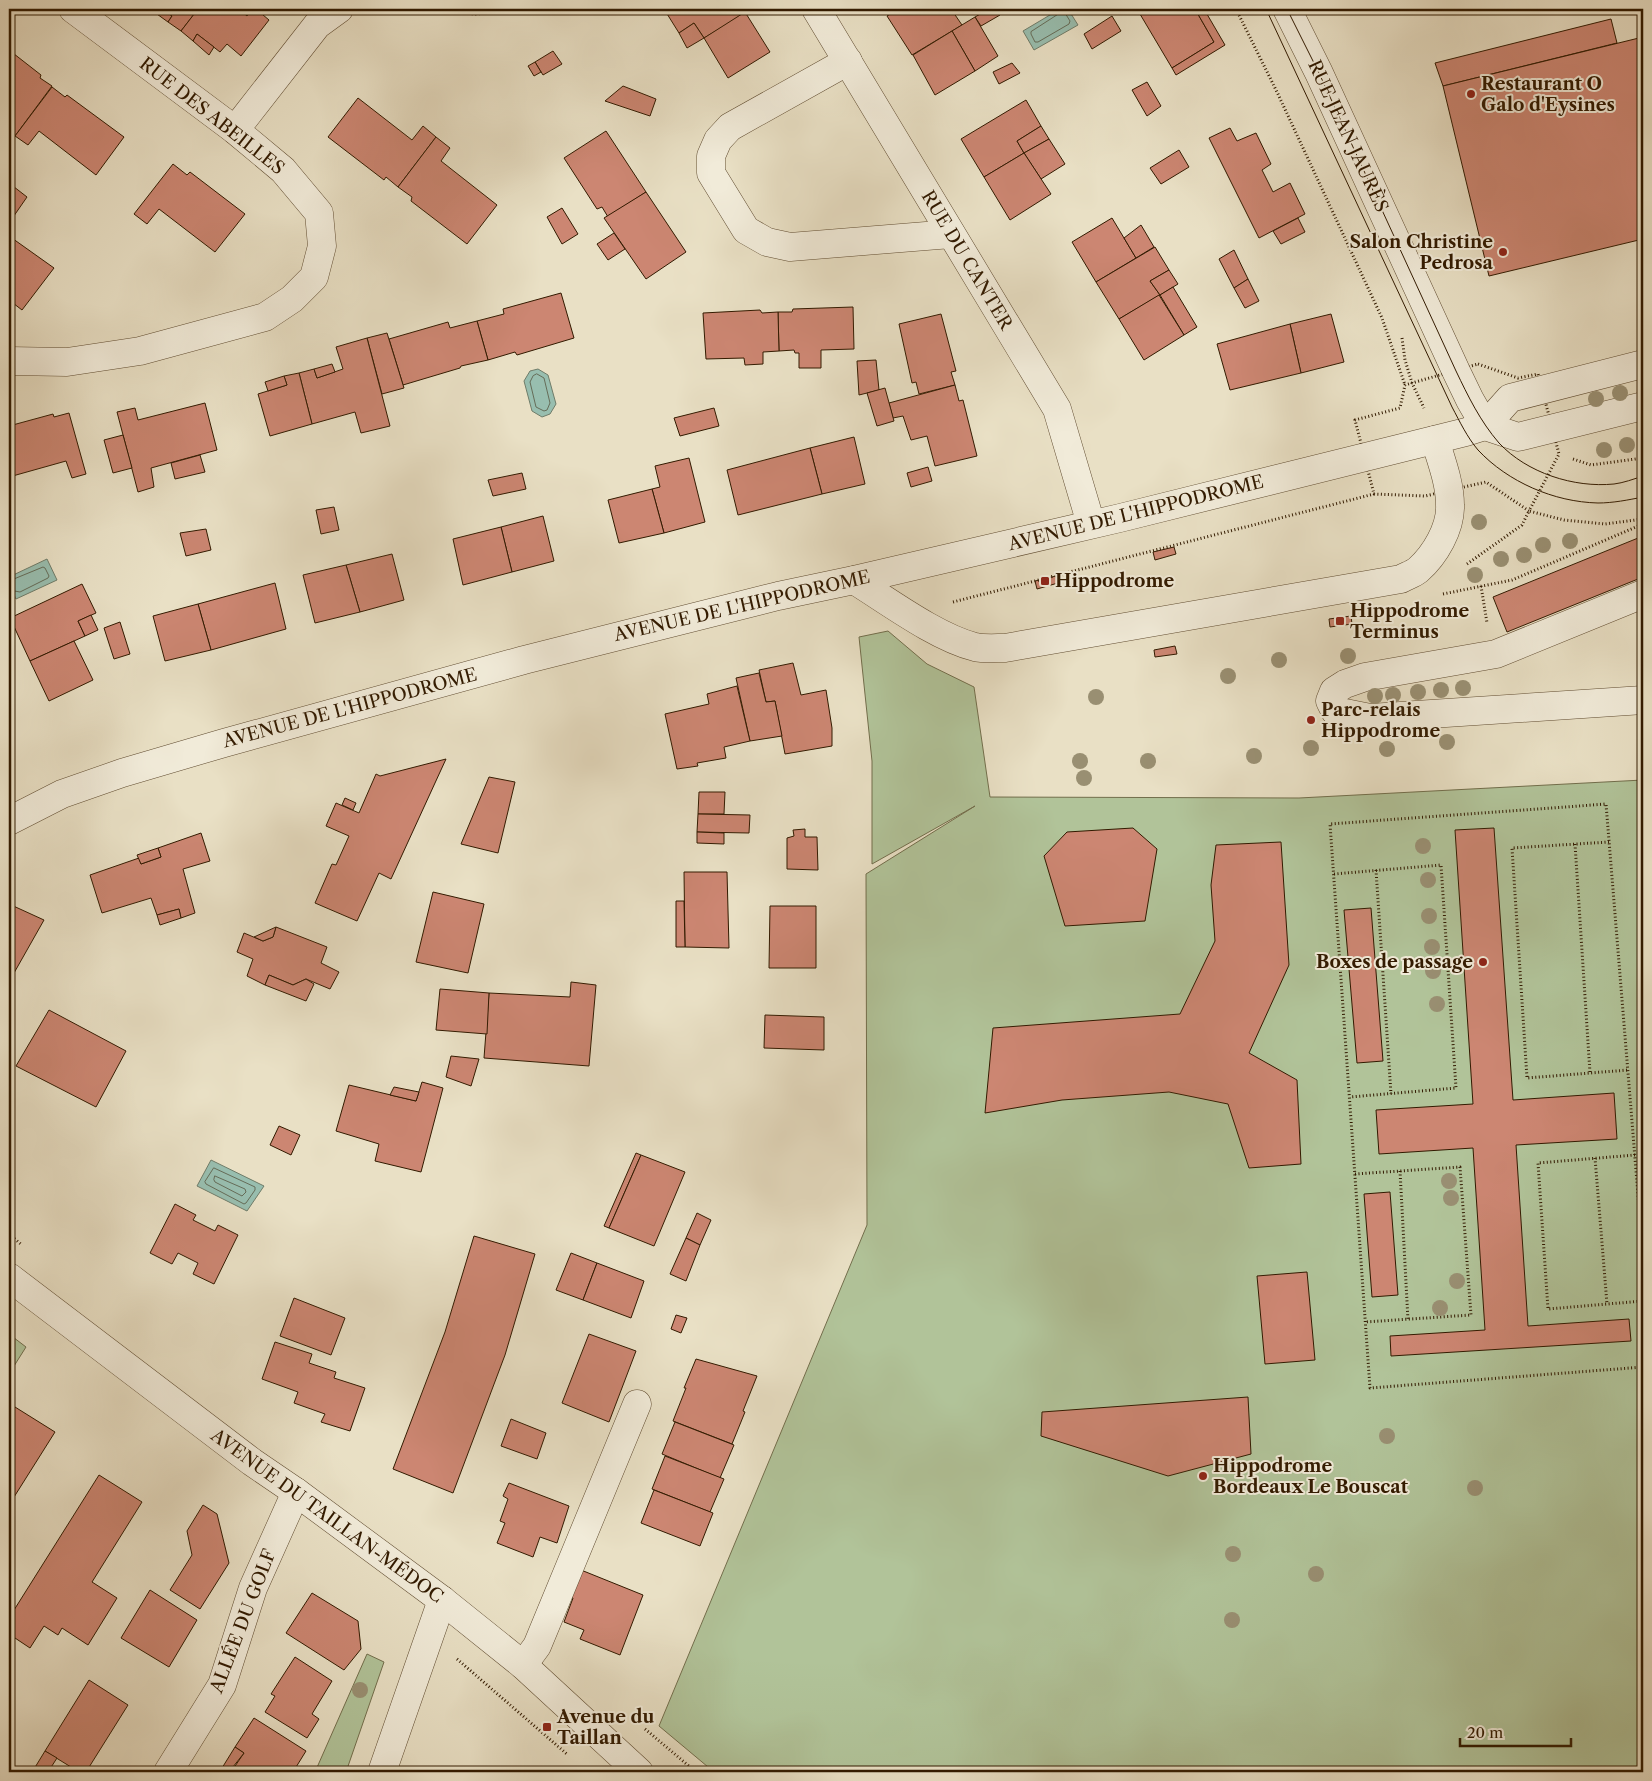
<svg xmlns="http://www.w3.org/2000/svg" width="1652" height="1781" font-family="'Libre Caslon Text',serif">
	<rect width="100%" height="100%" fill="#e9e0c5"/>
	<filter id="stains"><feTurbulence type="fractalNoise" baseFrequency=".004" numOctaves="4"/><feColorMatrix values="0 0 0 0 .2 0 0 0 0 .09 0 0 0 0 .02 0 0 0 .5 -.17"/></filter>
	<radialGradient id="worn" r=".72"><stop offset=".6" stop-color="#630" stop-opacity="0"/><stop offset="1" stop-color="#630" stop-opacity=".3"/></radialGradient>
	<g fill="#b1c399" stroke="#726e4c">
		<polygon points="888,631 927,664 974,687 990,797 1299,798 1643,780 1643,1772 714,1772 659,1726 867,1225 866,874 975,806 872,864 872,761 859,637"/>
		<polygon points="9,1334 26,1347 9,1374"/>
		<polygon points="367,1654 384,1662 346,1772 315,1772"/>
	</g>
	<g fill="#98beaf" stroke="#6f7c69">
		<polygon points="1060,9 1068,9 1078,25 1034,50 1023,31"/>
		<polygon points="538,369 548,375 556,404 550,414 542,417 532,411 524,381 530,371"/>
		<polygon points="47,559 57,580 16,599 14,595 9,595 9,577"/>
		<polygon points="211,1160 264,1186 247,1211 197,1186"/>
	</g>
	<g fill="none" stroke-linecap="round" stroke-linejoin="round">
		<g stroke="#656c58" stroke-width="1">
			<polygon points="1062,12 1065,13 1070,21 1069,24 1038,42 1035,42 1031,34 1031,32"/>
			<polygon points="537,374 544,378 550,403 547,410 544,411 536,407 530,382 533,376"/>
			<polyline points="9,581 43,567 45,568 49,576 48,578 20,592 9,590"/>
			<polygon points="214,1168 255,1187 255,1190 246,1203 244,1204 206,1184 205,1182"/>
			<polygon points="215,1176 245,1189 246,1192 242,1196 215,1182 214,1180"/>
		</g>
	</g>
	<g fill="#cc8672" stroke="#321a00">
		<polygon points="150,9 163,9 172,16 168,22"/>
		<polygon points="163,9 198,9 181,31 168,22 172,16"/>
		<polygon points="198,9 239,9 247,16 252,9 256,9 269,20 241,56 227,44 220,52 197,34 193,41 181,31"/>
		<polygon points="664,9 744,9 746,13 704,38 694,23 679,33"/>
		<polygon points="899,9 951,9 962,25 912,55 887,16"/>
		<polygon points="989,9 996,9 1000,15 981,26 975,17"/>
		<polygon points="1137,9 1195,9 1214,42 1172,68"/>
		<polygon points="1195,9 1204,9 1225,45 1176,75 1172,68 1214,42"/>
		<polygon points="745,12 770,52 728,78 704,38"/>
		<polygon points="1112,16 1121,31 1092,49 1084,34"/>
		<polygon points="975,17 998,56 975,71 952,31"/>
		<polygon points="1611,19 1617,43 1443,86 1435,63"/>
		<polygon points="694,23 704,38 687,48 679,33"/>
		<polygon points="952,31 975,71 935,95 913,55"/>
		<polygon points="197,34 214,47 209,55 193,41"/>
		<polygon points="1643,37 1643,239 1489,276 1443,86"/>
		<polygon points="9,50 41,75 40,78 52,86 15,136 9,131 9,112 10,110 9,108"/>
		<polygon points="553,51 562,64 543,75 535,62"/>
		<polygon points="535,62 541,72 534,76 528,66"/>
		<polygon points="1012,63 1020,73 999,84 993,72"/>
		<polygon points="1147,82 1161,106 1147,116 1132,90"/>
		<polygon points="623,86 656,99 650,116 605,101"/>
		<polygon points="52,87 65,97 67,95 124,137 96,175 39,131 28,145 15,136"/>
		<polygon points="358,98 412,140 423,126 436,137 398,187 386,177 384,180 328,137"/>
		<polygon points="1026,100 1041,126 1017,141 1024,153 984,177 961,139"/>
		<polygon points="1041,126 1049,139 1024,153 1017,141"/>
		<polygon points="1230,128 1237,141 1256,133 1271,164 1262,170 1273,192 1290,183 1305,214 1259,238 1209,138"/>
		<polygon points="606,131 646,192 608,217 602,207 597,209 564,158"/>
		<polygon points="436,137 450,148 441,161 497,205 467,244 411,201 412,197 398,187"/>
		<polygon points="1049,139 1065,164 1041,179 1024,153"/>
		<polygon points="1179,150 1189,167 1161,184 1150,168"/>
		<polygon points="1024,153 1051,194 1010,220 984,177"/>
		<polygon points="173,164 187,175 190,172 245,214 215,252 159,209 147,224 134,214"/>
		<polygon points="9,183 27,197 9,223"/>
		<polygon points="646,192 686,252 646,279 604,218"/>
		<polygon points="562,208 578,234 562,244 547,217"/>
		<polygon points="1112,218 1136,258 1096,282 1072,242"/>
		<polygon points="1298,218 1305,232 1281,244 1273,231"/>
		<polygon points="1141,225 1154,247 1136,258 1124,238"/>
		<polygon points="614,233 625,249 608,260 597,244"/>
		<polygon points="9,236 54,268 22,310 9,300"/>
		<polygon points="1155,247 1169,270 1150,281 1160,295 1119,319 1096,282"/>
		<polygon points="1234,250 1248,279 1234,288 1219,259"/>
		<polygon points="1169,270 1178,284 1160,295 1150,281"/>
		<polygon points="1248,279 1259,301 1245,308 1234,288"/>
		<polygon points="1173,287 1197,327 1184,335 1160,295"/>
		<polygon points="561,293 574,338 517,355 515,352 488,360 477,321 504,314 503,309"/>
		<polygon points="1159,295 1184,335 1144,360 1119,319"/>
		<polygon points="853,307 854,349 821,350 821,368 799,368 799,353 795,353 794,350 779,351 778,312 792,312 793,309"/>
		<polygon points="760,310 762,313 778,312 779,351 763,352 763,364 745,365 744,358 706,359 703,313"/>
		<polygon points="941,314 956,371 951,372 955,385 919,394 916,382 912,383 899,324"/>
		<polygon points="1331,314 1344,362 1301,373 1290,324"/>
		<polygon points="477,321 488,360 461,366 460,368 403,385 389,339 448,322 450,328"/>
		<polygon points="1290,324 1301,373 1230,390 1217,344"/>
		<polygon points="387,333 404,388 382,394 367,338"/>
		<polygon points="367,338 390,426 361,433 355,412 312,424 299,373 314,369 317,378 343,369 336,347"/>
		<polygon points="876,360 879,390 859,395 857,361"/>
		<polygon points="332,364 335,372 317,378 314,369"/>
		<polygon points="299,373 312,424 270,436 258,394 287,385 284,376"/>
		<polygon points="284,376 287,385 268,391 265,382"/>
		<polygon points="955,385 959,401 963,400 977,456 935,466 927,436 911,440 903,416 893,418 889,403"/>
		<polygon points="885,388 894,421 877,426 867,393"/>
		<polygon points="205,403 217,450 151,468 154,487 138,492 117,412 135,408 138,420"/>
		<polygon points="714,408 719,426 680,436 674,418"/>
		<polygon points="69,413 86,474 72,478 66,461 9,477 9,426 53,414 54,417"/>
		<polygon points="123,435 132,468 113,473 104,440"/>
		<polygon points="854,437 865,484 822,494 810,448"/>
		<polygon points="810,448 822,494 738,515 727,470"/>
		<polygon points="200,455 205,472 175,479 171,463"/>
		<polygon points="689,458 705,522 664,533 652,489 660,487 655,466"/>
		<polygon points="928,467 932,481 911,487 907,473"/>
		<polygon points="522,473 526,489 493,496 488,480"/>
		<polygon points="652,489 664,533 619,543 608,500"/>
		<polygon points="334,507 339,530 321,534 316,510"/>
		<polygon points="543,516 554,561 512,572 501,527"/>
		<polygon points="501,527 512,572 463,585 453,539"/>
		<polygon points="206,529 211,550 186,556 180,533"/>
		<polygon points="1643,536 1643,577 1507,632 1493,597"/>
		<polygon points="1174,547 1176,554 1155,560 1153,552"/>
		<polygon points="392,554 404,600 360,612 346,565"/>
		<polygon points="346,565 360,612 315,623 303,575"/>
		<polygon points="1056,576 1058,583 1037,589 1035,581"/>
		<polygon points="275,583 286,629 211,650 198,604"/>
		<polygon points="82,584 96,613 78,621 85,636 30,661 10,618"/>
		<polygon points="198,604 211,650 165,661 153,616"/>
		<polygon points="91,615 98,630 85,636 78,621"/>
		<polygon points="1351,616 1352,624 1330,627 1329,619"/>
		<polygon points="120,622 130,654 114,659 104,628"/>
		<polygon points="74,641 93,680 49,701 30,661"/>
		<polygon points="1175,646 1177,654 1155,657 1154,650"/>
		<polygon points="793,663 801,695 826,690 832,728 832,746 785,754 775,701 766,702 759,670"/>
		<polygon points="759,673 766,702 775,701 782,736 750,741 736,678"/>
		<polygon points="737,686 750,741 724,747 726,758 697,763 698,766 677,769 665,714 709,704 707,694"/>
		<polygon points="446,759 391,879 379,873 357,921 315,903 332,864 336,865 349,836 326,826 336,803 359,813 376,774 380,776"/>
		<polygon points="489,777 515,782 498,853 461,844"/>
		<polygon points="699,792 725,792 724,814 698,814"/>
		<polygon points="345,798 356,803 353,810 342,805"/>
		<polygon points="698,814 750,815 749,833 697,832"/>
		<polygon points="1133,828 1157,849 1145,921 1065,926 1044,856 1067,832"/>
		<polygon points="1494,828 1513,1100 1614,1093 1617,1139 1516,1145 1528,1326 1629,1319 1631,1341 1391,1356 1390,1336 1485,1330 1473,1148 1379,1154 1376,1110 1473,1104 1455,830"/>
		<polygon points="805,829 805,837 817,837 818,870 787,869 787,838 794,836 793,830"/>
		<polygon points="697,832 724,833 724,844 697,843"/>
		<polygon points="201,833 210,861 183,869 195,913 181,918 179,909 157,915 151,898 102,913 90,875 139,858 141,864 161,857 158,848"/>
		<polygon points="1281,842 1289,965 1249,1053 1297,1080 1301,1164 1249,1168 1228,1104 1169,1092 1062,1100 985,1113 993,1028 1180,1014 1215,941 1211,885 1216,845"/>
		<polygon points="158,848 161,857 141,864 137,855"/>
		<polygon points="684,872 727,872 729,948 685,947"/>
		<polygon points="433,892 484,904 468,973 416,962"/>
		<polygon points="676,901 684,901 685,947 676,947"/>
		<polygon points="9,904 44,920 14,973 9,970"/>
		<polygon points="770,906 816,906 816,968 769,968"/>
		<polygon points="1371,908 1383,1061 1357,1063 1344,910"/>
		<polygon points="179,909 181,918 160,925 157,915"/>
		<polygon points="276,927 327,947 321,963 339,972 330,989 306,979 293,985 269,975 265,985 247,976 253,959 237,952 244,933 263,941 273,937"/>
		<polygon points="276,927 273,937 263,941 254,937"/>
		<polygon points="269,975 293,985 306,979 314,984 306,1001 265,985"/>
		<polygon points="571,982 596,985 589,1066 484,1058 489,993 570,997"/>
		<polygon points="440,989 489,993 487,1034 436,1030"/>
		<polygon points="49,1010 126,1051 96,1107 16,1066"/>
		<polygon points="765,1015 824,1017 824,1050 764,1048"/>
		<polygon points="451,1056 479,1059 471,1086 446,1077"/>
		<polygon points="422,1082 443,1088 421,1172 375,1161 379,1144 336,1131 349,1085 416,1101"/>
		<polygon points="394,1087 419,1092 416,1101 390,1095"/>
		<polygon points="279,1126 300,1135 291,1155 270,1145"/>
		<polygon points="636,1153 641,1155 609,1228 604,1226"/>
		<polygon points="641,1155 685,1172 654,1246 609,1228"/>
		<polygon points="1390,1192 1398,1295 1372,1297 1364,1194"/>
		<polygon points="175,1204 196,1215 193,1220 215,1231 218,1225 238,1235 214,1284 193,1274 198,1263 178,1253 172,1264 150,1253"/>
		<polygon points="697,1213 711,1220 700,1245 686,1238"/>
		<polygon points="474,1236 535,1254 505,1355 453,1493 393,1469 445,1332"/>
		<polygon points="686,1238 700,1245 686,1281 670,1274"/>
		<polygon points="571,1253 597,1263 583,1300 556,1290"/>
		<polygon points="597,1263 644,1281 631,1318 583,1300"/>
		<polygon points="1307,1272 1315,1360 1265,1364 1257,1276"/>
		<polygon points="294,1298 345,1318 331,1355 280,1336"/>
		<polygon points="676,1315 687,1318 681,1333 671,1329"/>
		<polygon points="589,1334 636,1351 609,1422 562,1403"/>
		<polygon points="275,1342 312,1354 309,1363 336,1372 334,1378 365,1388 350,1431 321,1422 325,1414 294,1403 298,1392 262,1379"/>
		<polygon points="696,1359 757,1376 743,1411 745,1412 732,1444 673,1421 686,1388 684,1388"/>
		<polygon points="1248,1397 1251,1454 1168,1476 1041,1436 1042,1412"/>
		<polygon points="15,1407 55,1432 9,1505 9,1418"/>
		<polygon points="511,1419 546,1433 537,1459 501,1446"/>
		<polygon points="675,1422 734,1445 720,1478 662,1454"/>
		<polygon points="665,1456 724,1479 710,1512 652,1489"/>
		<polygon points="99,1475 142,1502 92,1582 117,1598 88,1645 62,1628 58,1635 44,1626 30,1648 9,1634 9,1618"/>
		<polygon points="509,1483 569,1506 557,1543 540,1537 533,1557 497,1543 505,1523 500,1521 508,1499 503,1496"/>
		<polygon points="654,1490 713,1513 700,1546 641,1523"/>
		<polygon points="203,1505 217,1514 229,1563 200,1609 170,1590 192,1555 187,1531"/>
		<polygon points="581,1570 643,1595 620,1655 580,1639 584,1630 564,1622 573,1598 570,1597"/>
		<polygon points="150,1590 197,1620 169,1667 121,1638"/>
		<polygon points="312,1593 358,1621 361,1649 344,1670 286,1633"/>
		<polygon points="295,1657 332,1681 312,1714 319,1719 307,1738 265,1712 275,1696 271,1694"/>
		<polygon points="89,1680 128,1705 86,1772 79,1772 45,1751"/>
		<polygon points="254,1718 306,1751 293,1772 231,1772 244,1753 235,1747"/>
		<polygon points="235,1747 244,1753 229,1772 222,1768"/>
		<polygon points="45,1751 57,1758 48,1772 39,1772 34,1769"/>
	</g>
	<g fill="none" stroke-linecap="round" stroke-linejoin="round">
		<g stroke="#604c31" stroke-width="29">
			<g id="minor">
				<polyline points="816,9 1057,409 1091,524"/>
				<polyline points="1287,9 1319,73 1456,371 1470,400 1485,426"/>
				<polyline points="848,61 730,127 718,140 711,156 711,173 746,230 767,242 790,247 951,234"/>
				<polyline points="235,130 317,25 339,9"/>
				<polyline points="9,361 67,362 140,351 265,317 292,299 314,277 322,246 319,213 283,170 235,130 73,9"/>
				<polyline points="1485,426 1518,437 1643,406"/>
				<path d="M854 580C888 601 936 637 975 647 984 649 996 648 1005 648L1401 579C1406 576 1413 574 1418 570 1435 555 1451 528 1450 505 1450 483 1441 460 1435 440"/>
				<polyline points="1643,594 1496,654 1365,677 1345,684 1334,691 1330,701 1335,711 1370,718 1643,700"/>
				<polyline points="9,821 62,794 122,773 224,743 524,660 778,596 854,580 1120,518 1466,432 1485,426 1510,398 1643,364"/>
				<polyline points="9,1277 252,1462 296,1492 442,1600 523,1665 639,1772"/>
				<polyline points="523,1665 537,1646 637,1404"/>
				<polyline points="168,1772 222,1685 253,1588 296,1492"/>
				<polyline points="382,1772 442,1600"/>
			</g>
		</g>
		<g stroke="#321a00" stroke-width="3" stroke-dasharray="1 2.5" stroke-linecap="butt">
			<path d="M455 9C468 14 478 17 491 9"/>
			<polyline points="1236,9 1277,92 1382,318 1405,385"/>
			<polyline points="1402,338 1405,360 1412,383 1424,408"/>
			<polygon points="1478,364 1518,378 1538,374 1559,454 1529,511 1486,482 1425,496 1374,494 1355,420 1400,408 1405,385"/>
			<polyline points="1573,459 1591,465 1643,458"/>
			<polyline points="1467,564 1522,525 1529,511 1564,520 1605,524 1643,519"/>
			<polyline points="1481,586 1487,623"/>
			<polyline points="1443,594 1512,580 1643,524"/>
			<polyline points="953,602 1374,494"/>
			<polyline points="1609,842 1512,848 1527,1078 1628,1070"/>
			<polyline points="1575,844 1590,1073"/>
			<polyline points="1376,870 1391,1094"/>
			<polyline points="1334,874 1441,865 1456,1088 1350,1097"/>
			<polyline points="1635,1155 1538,1163 1548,1309 1643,1301"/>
			<polyline points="1595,1158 1607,1304"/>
			<polyline points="1400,1171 1408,1320"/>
			<polyline points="1355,1174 1460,1167 1471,1315 1365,1322"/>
			<polyline points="9,1234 22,1245"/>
			<polyline points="1643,1256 1606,804 1330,824 1370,1388 1643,1367"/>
			<polyline points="457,1659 568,1755"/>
			<polyline points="645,1729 696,1772"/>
		</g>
		<use href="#minor" stroke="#f1ebd9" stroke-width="28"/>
		<g stroke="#321a00" stroke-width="1">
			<path d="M1266 9 1452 407C1460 422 1467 437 1478 450 1508 482 1554 502 1598 503 1613 503 1628 500 1643 497"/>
			<path d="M1287 9 1319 73 1456 371C1468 396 1480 421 1499 443 1527 473 1574 488 1614 484 1623 483 1634 479 1643 476"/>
		</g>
	</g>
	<g fill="#998f72">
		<circle cx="1620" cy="393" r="8"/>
		<circle cx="1596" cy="399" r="8"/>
		<circle cx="1627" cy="445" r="8"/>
		<circle cx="1604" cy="450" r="8"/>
		<circle cx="1479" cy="522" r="8"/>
		<circle cx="1570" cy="541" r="8"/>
		<circle cx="1543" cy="545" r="8"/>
		<circle cx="1524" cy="555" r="8"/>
		<circle cx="1501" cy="559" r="8"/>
		<circle cx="1475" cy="575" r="8"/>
		<circle cx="1348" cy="656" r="8"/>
		<circle cx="1279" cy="660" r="8"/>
		<circle cx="1228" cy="676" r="8"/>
		<circle cx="1463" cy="688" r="8"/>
		<circle cx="1441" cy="690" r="8"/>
		<circle cx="1418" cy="692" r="8"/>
		<circle cx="1393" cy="695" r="8"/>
		<circle cx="1375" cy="696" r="8"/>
		<circle cx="1096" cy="697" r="8"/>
		<circle cx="1447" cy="742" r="8"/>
		<circle cx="1311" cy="748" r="8"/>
		<circle cx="1387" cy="749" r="8"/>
		<circle cx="1254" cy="756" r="8"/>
		<circle cx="1080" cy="761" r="8"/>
		<circle cx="1148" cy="761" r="8"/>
		<circle cx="1084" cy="778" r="8"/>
		<circle cx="1423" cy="846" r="8"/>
		<circle cx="1428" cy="880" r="8"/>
		<circle cx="1429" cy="916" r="8"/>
		<circle cx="1432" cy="947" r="8"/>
		<circle cx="1433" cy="971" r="8"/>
		<circle cx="1437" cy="1004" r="8"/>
		<circle cx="1449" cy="1181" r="8"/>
		<circle cx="1451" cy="1198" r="8"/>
		<circle cx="1457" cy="1281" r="8"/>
		<circle cx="1440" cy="1308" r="8"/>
		<circle cx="1387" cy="1436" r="8"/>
		<circle cx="1475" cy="1488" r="8"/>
		<circle cx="1233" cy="1554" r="8"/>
		<circle cx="1316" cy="1574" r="8"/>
		<circle cx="1232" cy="1620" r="8"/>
		<circle cx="360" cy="1690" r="8"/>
	</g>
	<g fill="#8f2418" stroke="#f1ebd9" stroke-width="2">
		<circle cx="1471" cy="94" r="5"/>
		<circle cx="1503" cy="252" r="5"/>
		<rect x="1040" y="576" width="10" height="10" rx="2.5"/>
		<rect x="1335" y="616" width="10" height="10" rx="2.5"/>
		<circle cx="1311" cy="720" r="5"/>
		<circle cx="1483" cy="962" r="5"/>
		<circle cx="1203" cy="1476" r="5"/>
		<rect x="542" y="1722" width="10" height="10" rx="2.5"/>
	</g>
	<g text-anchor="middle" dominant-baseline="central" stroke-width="4" stroke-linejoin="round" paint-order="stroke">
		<g font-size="18" font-weight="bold" fill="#321a00" stroke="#f1ebd9" text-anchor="start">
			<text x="1481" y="84">Restaurant O<tspan x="1481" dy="21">Galo d'Eysines</tspan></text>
			<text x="1493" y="242" text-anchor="end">Salon Christine<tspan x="1493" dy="21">Pedrosa</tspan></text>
			<text x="1055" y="581">Hippodrome</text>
			<text x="1350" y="611">Hippodrome<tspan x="1350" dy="21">Terminus</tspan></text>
			<text x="1321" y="710">Parc-relais<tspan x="1321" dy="21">Hippodrome</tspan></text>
			<text x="1473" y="962" text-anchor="end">Boxes de passage</text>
			<text x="1213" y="1466">Hippodrome<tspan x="1213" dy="21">Bordeaux Le Bouscat</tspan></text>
			<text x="557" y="1717">Avenue du<tspan x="557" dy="21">Taillan</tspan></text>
		</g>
		<g font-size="18" fill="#321a00" stroke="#f1ebd9">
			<text transform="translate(212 116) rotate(38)">RUE DES ABEILLES</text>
			<text transform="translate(1348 136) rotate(65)">RUE JEAN JAURÈS</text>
			<text transform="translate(967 260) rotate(59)">RUE DU CANTER</text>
			<text transform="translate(1136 513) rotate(-14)">AVENUE DE L'HIPPODROME</text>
			<text transform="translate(742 606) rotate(-13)">AVENUE DE L'HIPPODROME</text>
			<text transform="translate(350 708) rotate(-15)">AVENUE DE L'HIPPODROME</text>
			<text transform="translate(327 1516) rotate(36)">AVENUE DU TAILLAN-MÉDOC</text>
			<text transform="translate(243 1621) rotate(-69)">ALLÉE DU GOLF</text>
		</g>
	</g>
	<rect width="1652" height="1781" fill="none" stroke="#e9e0c5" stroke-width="30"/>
	<rect x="10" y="10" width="1632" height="1761" fill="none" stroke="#321a00" stroke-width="2.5"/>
	<rect x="15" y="15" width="1622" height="1751" fill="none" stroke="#321a00"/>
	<path d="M1460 1738v8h111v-8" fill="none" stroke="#321a00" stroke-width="2.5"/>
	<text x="1467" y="1738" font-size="15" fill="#321a00" stroke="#f1ebd9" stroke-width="4" paint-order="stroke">20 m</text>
	<rect width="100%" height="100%" filter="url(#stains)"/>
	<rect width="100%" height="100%" fill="url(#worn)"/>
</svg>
